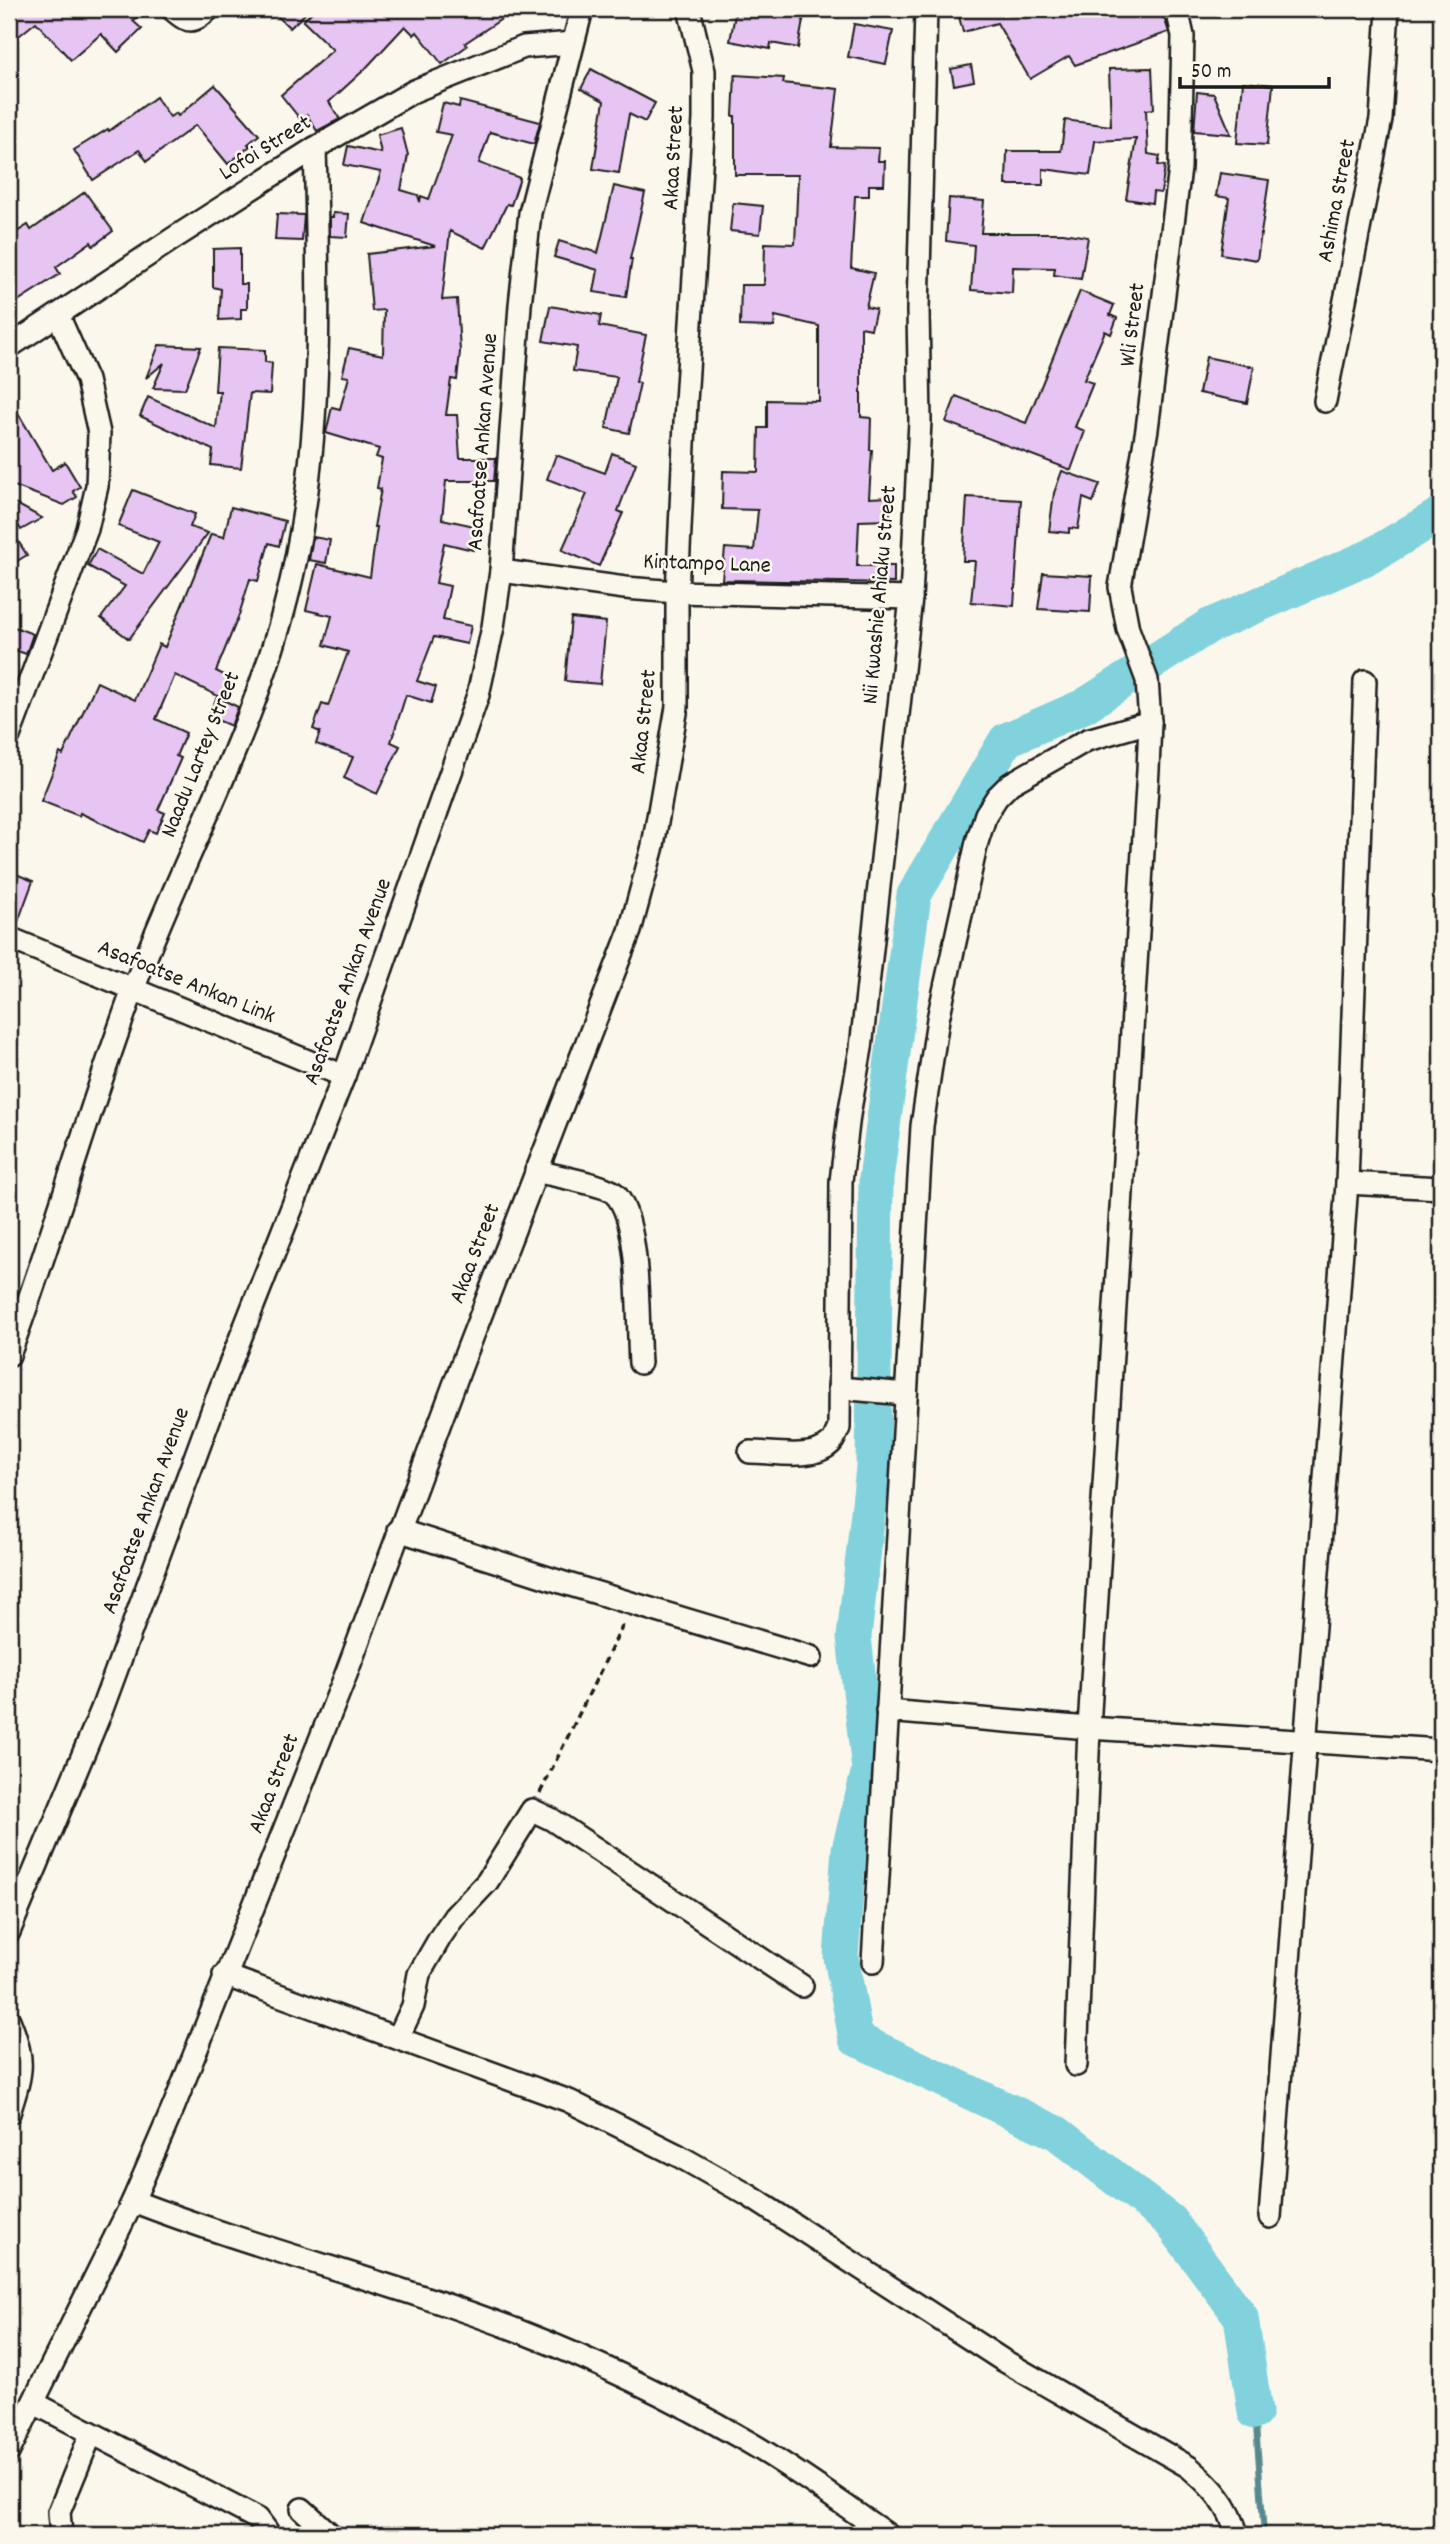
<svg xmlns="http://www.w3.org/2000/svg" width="1450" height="2544" font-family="Dekko,sans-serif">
	<rect width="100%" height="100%" fill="#fbf7ec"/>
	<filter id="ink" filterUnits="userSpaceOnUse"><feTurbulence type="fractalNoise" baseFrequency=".0143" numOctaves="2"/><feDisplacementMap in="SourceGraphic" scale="14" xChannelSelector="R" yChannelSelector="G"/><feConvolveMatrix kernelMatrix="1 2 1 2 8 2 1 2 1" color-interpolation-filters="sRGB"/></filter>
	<g filter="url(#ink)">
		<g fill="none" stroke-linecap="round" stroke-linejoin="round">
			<polyline stroke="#59898f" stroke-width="6" points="1255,2412 1264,2535"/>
			<polyline stroke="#81d2dc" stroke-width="35" points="1255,2412 1241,2317 1170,2221 1057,2133 856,2039 841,1957 849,1849 869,1770 854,1637 873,1468 876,1179 914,895 1006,740 1084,706 1209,626 1371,556 1441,514"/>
		</g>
		<g fill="#e6c5f2" stroke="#1c1c1c" stroke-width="2">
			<polygon points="9,9 146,9 133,21 142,29 118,52 101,34 71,60 36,22 9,44"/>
			<polygon points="270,9 310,9 290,28"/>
			<polygon points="315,9 434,9 439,14 448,9 496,9 503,18 465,43 467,46 442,64 417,32 414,35 405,26 365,69 329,102 340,119 317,131 307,115 301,120 281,95 333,50 303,21"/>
			<polygon points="736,9 771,9 804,15 798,48 771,43 770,49 730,41"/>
			<polygon points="957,9 1161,9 1169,32 1075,65 1069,56 1030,79 997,23 963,32"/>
			<polygon points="854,24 893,31 886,64 848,57"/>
			<polygon points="971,65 974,81 954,85 951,69"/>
			<polygon points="1152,68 1154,109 1146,110 1148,154 1160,156 1158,165 1165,166 1161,193 1153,192 1152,203 1126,199 1136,139 1095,141 1090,175 1043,169 1043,185 1006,185 1007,151 1061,151 1065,120 1111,126 1109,69"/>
			<polygon points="591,69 655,103 645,122 629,114 619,173 593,169 604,101 581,89"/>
			<polygon points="735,75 784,78 783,83 838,89 831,147 879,148 878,161 885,161 884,185 869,185 869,196 855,196 851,268 874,273 866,307 876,309 871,329 861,327 861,417 871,418 870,450 872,450 869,498 889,497 890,520 859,521 857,566 894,566 894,583 722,580 725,548 754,550 758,510 722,509 723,471 758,472 759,428 767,428 767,400 819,401 819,326 775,316 774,327 740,326 741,285 764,285 765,243 795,244 798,175 735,175 735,116 733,116"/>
			<polygon points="1243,82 1273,85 1267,145 1237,143"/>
			<polygon points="215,85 259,135 248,144 250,146 228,164 196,125 147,161 139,150 93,180 74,150 108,129 109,131 156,97 170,117 176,113 178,116"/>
			<polygon points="1197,92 1214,94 1231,134 1194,131"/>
			<polygon points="460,101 540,122 534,144 490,132 479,163 520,178 511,205 507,204 485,248 450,231 442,300 457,299 460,352 457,380 451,379 446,415 457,415 460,458 496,458 494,481 446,481 442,519 479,527 473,550 444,543 436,583 450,586 443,620 471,626 467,644 434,637 417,681 436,687 431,703 406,695 391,742 400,746 377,794 344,778 353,757 316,744 320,732 313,729 322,704 328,706 348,652 324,645 332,616 306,610 317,564 370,577 377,527 374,527 381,489 377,488 382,459 376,457 379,449 326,433 332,407 340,409 349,377 342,376 349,348 383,355 384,310 372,311 367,254 435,246 364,223 381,172 344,165 348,146 381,153 377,135 401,128 408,155 401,190 418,195 420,202 421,196 429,199 452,135 436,132 443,103 459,107"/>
			<polygon points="1220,173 1269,180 1257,260 1221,254 1229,198 1216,196"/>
			<polygon points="614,186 645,193 630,259 632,259 626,297 594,292 598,270 554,257 559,241 598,253"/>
			<polygon points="85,192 113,231 93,246 91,242 56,267 60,274 16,302 9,291 9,237 28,225 31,230"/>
			<polygon points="949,198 984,201 981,233 1063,233 1088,237 1081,279 1054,275 1055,268 1013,267 1012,293 971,290 974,245 946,241"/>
			<polygon points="733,203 763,206 760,234 730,231"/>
			<polygon points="333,213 349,214 347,237 330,236 330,217 333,217"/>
			<polygon points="277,214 304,215 302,241 275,240"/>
			<polygon points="240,248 240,284 247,284 247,309 241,309 241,319 219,320 221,289 213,287 213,249"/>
			<polygon points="1080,291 1114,305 1110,315 1117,318 1111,334 1105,331 1084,380 1093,383 1075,427 1085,431 1071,470 946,422 956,396 1026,423"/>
			<polygon points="550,306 601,315 599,326 646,335 636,382 640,383 629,433 606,428 617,377 573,371 577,347 543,341"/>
			<polygon points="159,345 201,347 185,389 153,388 164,363 146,378"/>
			<polygon points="218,348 265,350 265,362 272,363 270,394 250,393 241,468 211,465 213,450 140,416 148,397 216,428 220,391 215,391"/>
			<polygon points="1206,357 1254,367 1247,403 1199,393"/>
			<polygon points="9,398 52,470 65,462 80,487 73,491 77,497 64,505 9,484"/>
			<polygon points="612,453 636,463 618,511 623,513 599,566 562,550 587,494 547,479 556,455 605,473"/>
			<polygon points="1062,471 1100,484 1093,502 1083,498 1078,529 1069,528 1069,533 1049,531 1054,493"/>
			<polygon points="133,490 195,514 190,527 208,533 129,639 101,618 125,586 88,566 97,549 143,574 159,542 118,526"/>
			<polygon points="967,497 1021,500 1014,606 971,602 975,561 963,561"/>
			<polygon points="9,500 42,518 21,530 9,509"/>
			<polygon points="231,507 285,521 279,546 269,543 258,581 250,579 239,615 216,671 232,679 222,698 175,675 156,719 186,733 176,756 181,758 158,810 165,813 156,833 149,830 143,842 80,813 79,816 41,801 60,753 63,755 97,682 135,700 159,644 165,647 211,534 224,537"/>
			<polygon points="9,527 27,555 9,566"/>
			<polygon points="313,537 330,540 326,563 309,560"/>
			<polygon points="1043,573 1092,576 1090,612 1038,609"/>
			<polygon points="571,618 606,622 600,684 565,681"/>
			<polygon points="9,625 33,634 26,654 9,648"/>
			<polygon points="217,697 238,707 231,726 208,716"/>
			<polygon points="9,871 33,881 16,927 9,925"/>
		</g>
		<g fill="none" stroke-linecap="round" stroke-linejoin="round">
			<g stroke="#1c1c1c" stroke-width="26">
				<g id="minor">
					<path d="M172 9C188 23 192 24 209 9"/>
					<polyline points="9,347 174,238 315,148 414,91 524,47 573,43"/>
					<polyline points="1325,401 1381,119 1388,9"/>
					<polyline points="501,571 625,588 677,592 911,598"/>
					<polyline points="9,736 87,529 97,486 99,433 87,380 58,315"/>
					<polyline points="9,938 344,1076"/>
					<path d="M536 1171C551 1175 606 1185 614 1193 642 1219 637 1324 640 1363"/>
					<polyline points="1347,1183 1441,1188"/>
					<path d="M9 1355C54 1235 88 1110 133 990 187 847 267 708 296 558 323 424 319 284 315 148"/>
					<polyline points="839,1388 906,1394"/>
					<path d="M750 1452C774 1452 813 1461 831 1443 835 1439 836 1433 839 1428L841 1181 849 1115 861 1048 911 598 920 421 918 310 926 9"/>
					<polyline points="398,1530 564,1583 811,1657"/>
					<polyline points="887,1711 1089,1728 1441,1750"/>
					<polyline points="9,1932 102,1709 221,1387 344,1076 478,695 493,627 501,571 520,305 530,213 582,9"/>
					<polyline points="873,1962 922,1126 938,1019 977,842 986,814 997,797 1010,784 1087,740 1150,722"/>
					<path d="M224 1975 569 2101 679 2156 748 2195 1001 2359 1189 2467C1211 2486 1230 2505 1237 2535"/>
					<path d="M9 2020C26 2061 22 2072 9 2113"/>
					<polyline points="398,2038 413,2006 419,1974 441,1936 454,1917 487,1882 532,1810 551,1819 802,1986"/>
					<polyline points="1076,2065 1089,1728 1148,770 1150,722 1147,680 1128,629 1120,587 1147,429 1180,168 1183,36 1177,9"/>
					<path d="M133 2201C260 2250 392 2282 519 2331 596 2361 672 2398 743 2439 793 2467 840 2503 888 2535"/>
					<polyline points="1270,2217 1347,1183 1365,681"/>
					<polyline points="34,2403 258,2519 267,2531 267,2535"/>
					<polyline points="9,2451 133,2201 174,2106 345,1677 463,1361 630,931 653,846 677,707 677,592 686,402 704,119 704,71 689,9"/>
					<polyline points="302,2509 331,2535"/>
					<polyline points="61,2535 59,2512 91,2434"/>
				</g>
			</g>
			<polyline stroke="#1c1c1c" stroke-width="3.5" stroke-dasharray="7 5" stroke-linecap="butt" points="540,1793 625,1621"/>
			<use href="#minor" stroke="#fbf7ec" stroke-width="21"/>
		</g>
	</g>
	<g text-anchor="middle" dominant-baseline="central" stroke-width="5" stroke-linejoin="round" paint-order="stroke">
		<g font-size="23" fill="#1c1c1c" stroke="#fbf7ec">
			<text transform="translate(266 149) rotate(-32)">Lofoi Street</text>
			<text transform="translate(675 158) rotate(-87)">Akaa Street</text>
			<text transform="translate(1338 201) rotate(-79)">Ashima Street</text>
			<text transform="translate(1134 325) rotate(-83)">Wli Street</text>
			<text transform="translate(484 442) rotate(-86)">Asafoatse Ankan Avenue</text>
			<text transform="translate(707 565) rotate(2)">Kintampo Lane</text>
			<text transform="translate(881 595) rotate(-85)">Nii Kwashie Ahiaku Street</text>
			<text transform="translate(645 722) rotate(-84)">Akaa Street</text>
			<text transform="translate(202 755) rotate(-68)">Naadu Lartey Street</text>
			<text transform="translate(349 982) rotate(-70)">Asafoatse Ankan Avenue</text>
			<text transform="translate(186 983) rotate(22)">Asafoatse Ankan Link</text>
			<text transform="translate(476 1254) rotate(-69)">Akaa Street</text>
			<text transform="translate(147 1511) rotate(-70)">Asafoatse Ankan Avenue</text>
			<text transform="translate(275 1784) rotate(-69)">Akaa Street</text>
		</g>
	</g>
	<rect width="1450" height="2544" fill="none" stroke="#fbf7ec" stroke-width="35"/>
	<rect x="18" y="18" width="1415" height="2509" fill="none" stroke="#1c1c1c" stroke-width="2.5" filter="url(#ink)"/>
	<path d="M1180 77v10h149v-10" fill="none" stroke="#1c1c1c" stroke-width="3.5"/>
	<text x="1191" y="77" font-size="21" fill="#1c1c1c" stroke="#fbf7ec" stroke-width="5" paint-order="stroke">50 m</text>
</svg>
